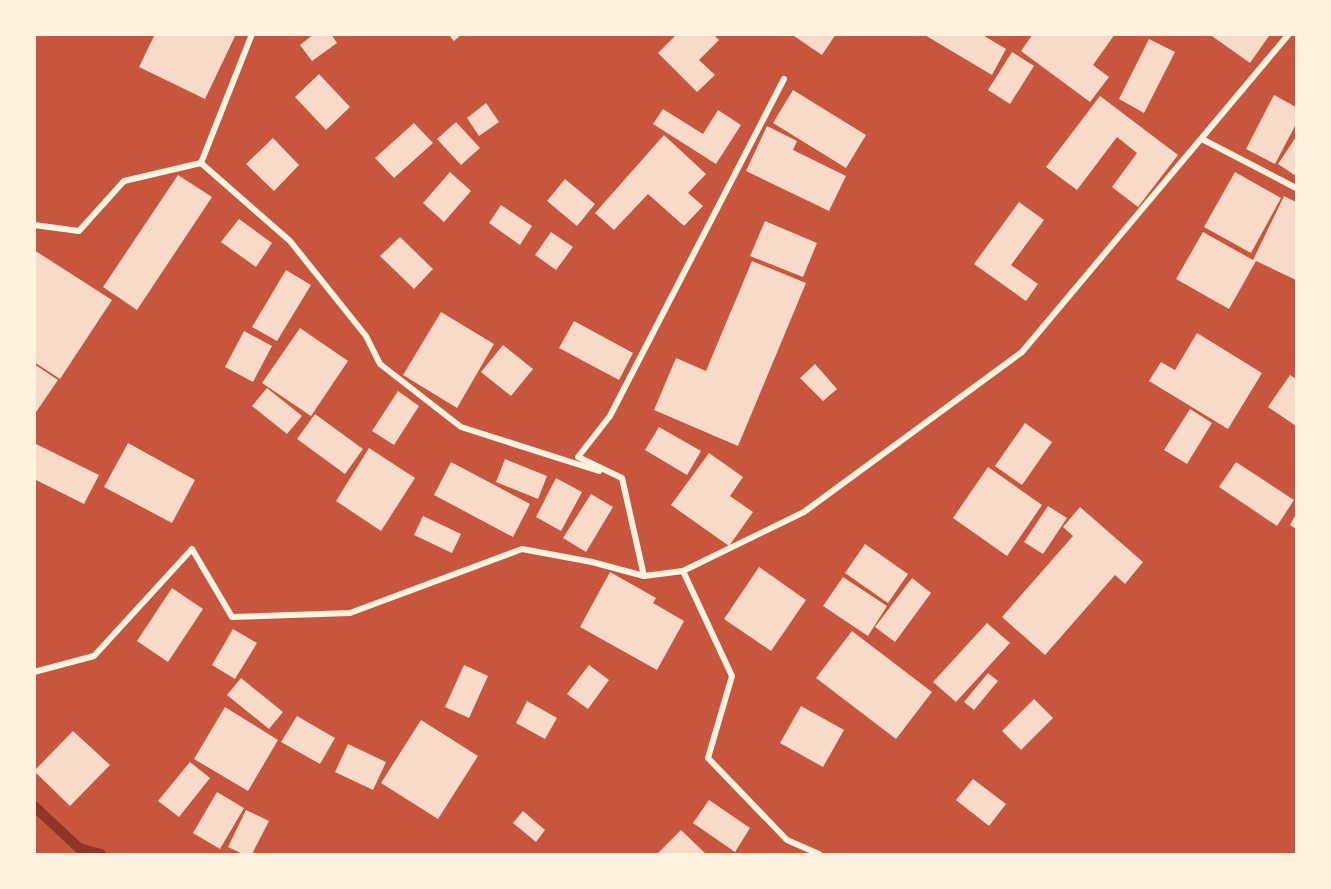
<svg xmlns="http://www.w3.org/2000/svg" width="1331" height="889" font-family="'Sofia Sans Condensed',sans-serif">
	<rect width="100%" height="100%" fill="#c8553d"/>
	<g fill="none" stroke-linecap="round" stroke-linejoin="round">
		<polyline stroke="#8f3625" stroke-width="10" points="34,806 79,848 101,854"/>
	</g>
	<g fill="#f7dbc8">
		<polygon points="155,34 236,34 205,99 139,67"/>
		<polygon points="314,34 331,34 337,43 312,61 300,45"/>
		<polygon points="448,34 462,34 454,41"/>
		<polygon points="677,34 713,34 719,40 699,60 715,75 697,92 658,53"/>
		<polygon points="791,34 836,34 822,55"/>
		<polygon points="923,34 981,34 1006,49 992,75"/>
		<polygon points="1033,34 1115,34 1093,65 1109,77 1090,102 1021,51"/>
		<polygon points="1209,34 1266,34 1269,36 1250,63"/>
		<polygon points="1149,39 1175,52 1144,113 1119,99"/>
		<polygon points="1012,52 1034,66 1010,104 988,90"/>
		<polygon points="319,74 350,107 326,130 295,97"/>
		<polygon points="793,90 866,135 846,168 773,123"/>
		<polygon points="1274,95 1296,107 1296,124 1275,164 1246,149"/>
		<polygon points="1100,96 1178,155 1138,207 1112,187 1137,153 1117,137 1077,190 1046,167"/>
		<polygon points="486,103 499,122 479,136 467,118"/>
		<polygon points="663,109 703,134 718,110 741,125 716,164 653,124"/>
		<polygon points="456,122 480,148 461,165 437,139"/>
		<polygon points="414,123 433,143 394,178 375,158"/>
		<polygon points="767,126 797,141 793,150 846,176 829,211 746,171"/>
		<polygon points="664,135 706,174 688,193 703,206 684,226 648,194 614,230 595,213"/>
		<polygon points="1296,137 1296,176 1278,164"/>
		<polygon points="273,138 299,165 274,191 246,164"/>
		<polygon points="450,172 471,191 444,222 423,203"/>
		<polygon points="1235,172 1281,198 1251,253 1204,227"/>
		<polygon points="178,175 212,197 137,310 103,287"/>
		<polygon points="565,179 595,204 577,226 547,201"/>
		<polygon points="1284,196 1296,202 1296,280 1256,261 1229,309 1176,279 1203,232 1253,260"/>
		<polygon points="1019,202 1044,220 1011,265 1038,284 1026,301 974,264"/>
		<polygon points="501,205 532,226 520,245 489,223"/>
		<polygon points="239,219 272,243 256,267 221,242"/>
		<polygon points="765,221 817,243 803,277 750,256"/>
		<polygon points="551,232 573,247 556,270 535,255"/>
		<polygon points="400,237 433,269 414,289 380,256"/>
		<polygon points="34,250 112,300 60,379 34,362"/>
		<polygon points="752,261 806,283 738,446 654,410 676,358 706,371"/>
		<polygon points="286,270 311,285 277,341 252,327"/>
		<polygon points="441,312 494,344 457,408 403,375"/>
		<polygon points="574,321 633,353 619,380 559,348"/>
		<polygon points="300,328 348,361 311,416 262,383"/>
		<polygon points="244,331 272,346 253,382 225,367"/>
		<polygon points="1197,333 1262,373 1228,429 1149,381 1161,362 1175,370"/>
		<polygon points="503,345 533,369 511,396 481,372"/>
		<polygon points="34,364 58,380 34,415"/>
		<polygon points="815,364 837,389 823,401 800,378"/>
		<polygon points="1290,375 1296,379 1296,426 1268,407"/>
		<polygon points="267,388 302,416 287,434 252,406"/>
		<polygon points="398,391 419,406 394,445 372,431"/>
		<polygon points="1190,409 1212,423 1187,464 1164,450"/>
		<polygon points="315,414 363,449 345,474 297,439"/>
		<polygon points="1025,423 1052,442 1022,485 995,466"/>
		<polygon points="659,427 701,451 687,475 645,450"/>
		<polygon points="34,443 99,475 84,504 34,479"/>
		<polygon points="128,443 195,480 172,523 104,487"/>
		<polygon points="369,448 415,478 381,531 336,501"/>
		<polygon points="709,453 743,477 730,496 753,512 729,546 671,505"/>
		<polygon points="505,459 547,476 538,499 496,482"/>
		<polygon points="451,462 530,504 513,537 434,495"/>
		<polygon points="1236,462 1294,500 1277,526 1219,487"/>
		<polygon points="988,467 1042,505 1007,556 953,518"/>
		<polygon points="556,478 582,492 561,531 536,517"/>
		<polygon points="591,494 613,507 586,552 563,538"/>
		<polygon points="1048,506 1067,518 1043,554 1024,542"/>
		<polygon points="1080,507 1143,562 1125,584 1115,575 1045,655 1002,617 1073,536 1063,527"/>
		<polygon points="1296,514 1296,529 1290,525"/>
		<polygon points="423,516 461,534 452,553 414,535"/>
		<polygon points="865,544 908,574 888,603 845,573"/>
		<polygon points="759,567 806,600 771,651 724,619"/>
		<polygon points="610,572 656,598 653,603 684,621 657,670 580,627"/>
		<polygon points="843,577 887,606 868,636 823,606"/>
		<polygon points="912,578 931,593 895,642 875,627"/>
		<polygon points="172,588 203,609 168,662 137,641"/>
		<polygon points="987,623 1010,643 956,702 933,682"/>
		<polygon points="233,629 257,643 235,679 212,665"/>
		<polygon points="852,631 932,692 896,739 816,678"/>
		<polygon points="464,665 488,676 469,718 445,707"/>
		<polygon points="589,665 609,680 588,709 567,694"/>
		<polygon points="988,673 998,681 974,710 964,702"/>
		<polygon points="241,678 283,712 269,729 227,695"/>
		<polygon points="1034,699 1053,718 1021,750 1002,731"/>
		<polygon points="527,701 557,718 545,739 516,723"/>
		<polygon points="801,706 844,730 823,767 780,743"/>
		<polygon points="225,707 278,740 248,791 194,759"/>
		<polygon points="297,716 335,738 320,764 281,742"/>
		<polygon points="421,720 478,756 438,819 381,783"/>
		<polygon points="73,731 110,765 70,806 34,771"/>
		<polygon points="348,744 386,762 373,790 335,772"/>
		<polygon points="190,762 210,778 179,817 158,801"/>
		<polygon points="973,779 1006,804 989,826 956,800"/>
		<polygon points="217,792 244,808 220,849 193,833"/>
		<polygon points="709,800 750,828 735,852 693,823"/>
		<polygon points="246,810 269,821 252,854 243,854 228,847"/>
		<polygon points="523,811 545,830 536,842 513,823"/>
		<polygon points="681,830 706,854 657,854"/>
	</g>
	<g fill="none" stroke-linecap="round" stroke-linejoin="round">
		<g stroke="#fff3e0" stroke-width="6">
			<polyline points="1202,139 1296,188"/>
			<polyline points="201,163 290,241 366,336 380,364 461,427 599,471"/>
			<polyline points="201,163 252,34"/>
			<polyline points="34,225 79,231 124,181 201,163"/>
			<polyline points="683,571 732,676 708,758 787,840 819,854"/>
			<polyline points="644,576 622,478 578,457 610,416 784,79"/>
			<polyline points="34,672 94,656 192,549 232,617 350,613 522,549 592,562 644,576 683,571 804,512 1022,352 1289,34"/>
		</g>
	</g>
	<rect width="1331" height="889" fill="none" stroke="#fff3e0" stroke-width="72"/>
</svg>
